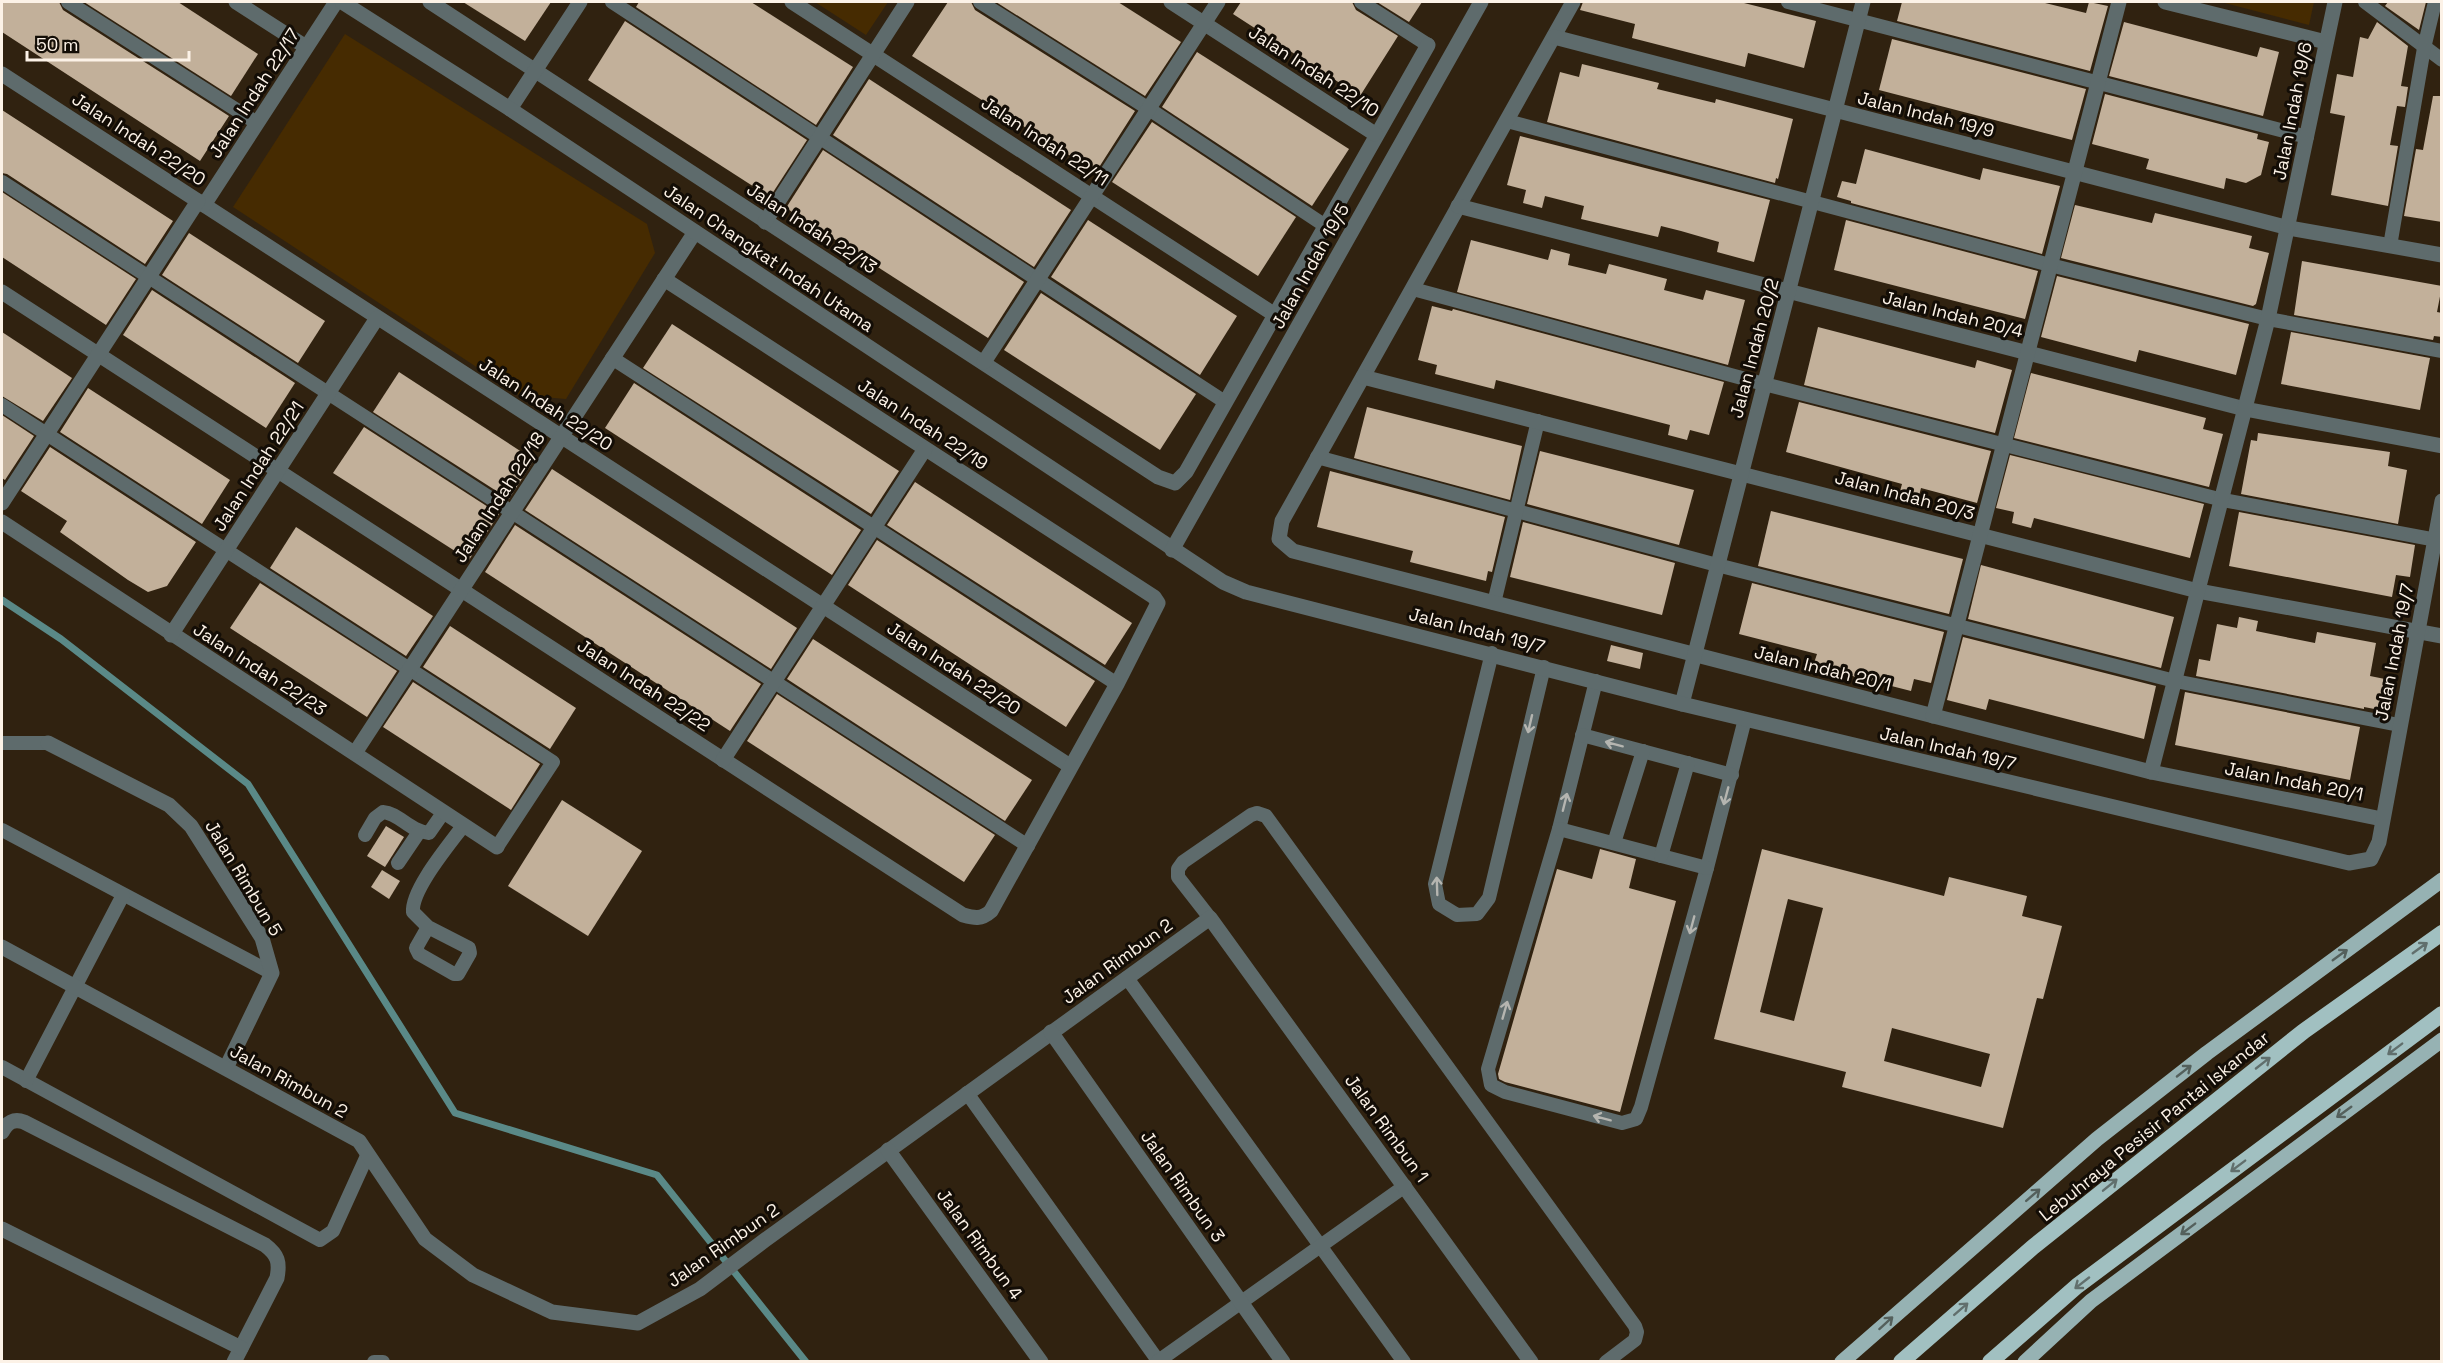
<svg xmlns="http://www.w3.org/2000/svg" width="2443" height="1363" font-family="'Space Grotesk',sans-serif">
	<rect width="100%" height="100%" fill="#302210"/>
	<g fill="#462b01">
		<polygon points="815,2 888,2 866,35"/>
		<polygon points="2221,2 2314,2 2309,25"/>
		<polygon points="345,34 647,224 655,253 566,399 519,395 233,207"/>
	</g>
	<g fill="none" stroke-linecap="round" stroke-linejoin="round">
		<polyline stroke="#5a8987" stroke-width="7" points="2,600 61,639 248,784 455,1113 657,1175 806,1362"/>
	</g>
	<g fill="#c2b09a" fill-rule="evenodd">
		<polygon points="2,2 59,2 63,10 229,116 200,161 2,32"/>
		<polygon points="84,2 178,2 258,54 231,96"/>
		<polygon points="463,2 551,2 525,41"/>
		<polygon points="639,2 751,2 853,67 816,125 636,7"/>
		<polygon points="948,2 971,2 975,10 1135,111 1096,172 912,56"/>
		<polygon points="996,2 1118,2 1181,42 1145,96"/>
		<polygon points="1241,2 1352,2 1356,10 1398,36 1360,96 1233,14"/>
		<polygon points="1377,2 1422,2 1409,22"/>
		<polygon points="1583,2 1740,2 1816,21 1804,68 1748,53 1745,67 1632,38 1635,24 1580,10"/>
		<polygon points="1902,2 2041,2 2086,13 2089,2 2108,6 2090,71 1897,21"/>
		<polygon points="2388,2 2426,2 2419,30 2385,6"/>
		<polygon points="625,21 807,140 770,197 588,80"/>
		<polygon points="2124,22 2257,57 2260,47 2279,52 2263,116 2109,76"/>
		<polygon points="2377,22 2408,46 2401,86 2408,87 2405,107 2397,106 2390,145 2398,146 2388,206 2331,195 2345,116 2330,113 2337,74 2353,77 2360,37 2368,39"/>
		<polygon points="1892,39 2086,89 2072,140 1879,90"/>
		<polygon points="1197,52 1349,149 1312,206 1162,107"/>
		<polygon points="1582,64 1659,83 1657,89 1715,103 1716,99 1793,119 1778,179 1776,178 1775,183 1547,122 1560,72 1579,77"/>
		<polygon points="869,79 1071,210 1034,267 833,135"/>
		<polygon points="2105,94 2258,134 2257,139 2269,142 2261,175 2246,183 2226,178 2224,189 2146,169 2149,159 2092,144"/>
		<polygon points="2433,96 2442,96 2442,222 2404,216 2416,149 2423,150"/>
		<polygon points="2,110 173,221 145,264 7,174 2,173"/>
		<polygon points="1152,122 1296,217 1258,276 1112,182"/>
		<polygon points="1520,136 1770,200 1754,262 1717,252 1719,242 1681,231 1661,226 1658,237 1581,219 1584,206 1545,196 1542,208 1523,203 1526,190 1507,185"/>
		<polygon points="1865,149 1980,180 1983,168 2060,186 2042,254 1851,203 1851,201 1837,197 1842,181 1856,184"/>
		<polygon points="823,150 1024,282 988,338 786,208"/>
		<polygon points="2,192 136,279 106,325 2,257"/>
		<polygon points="2075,205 2152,223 2155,213 2252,236 2249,248 2269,253 2256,304 2253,306 2061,258"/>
		<polygon points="1088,220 1237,316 1200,375 1051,277"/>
		<polygon points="1846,220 2038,271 2025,319 1834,270"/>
		<polygon points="189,233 325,321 298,363 162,275"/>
		<polygon points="1471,240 1548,260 1551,249 1570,254 1568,265 1606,274 1609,264 1667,279 1664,290 1703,300 1706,290 1745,300 1728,365 1457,292"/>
		<polygon points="2302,261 2442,286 2437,312 2442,313 2442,337 2434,336 2433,340 2294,315"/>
		<polygon points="2057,276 2249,324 2236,375 2139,350 2136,362 2041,337"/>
		<polygon points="152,290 295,383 266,428 123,335"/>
		<polygon points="1041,293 1196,394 1160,450 1004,350"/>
		<polygon points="1432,306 1452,311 1453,309 1724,382 1709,435 1690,430 1687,440 1668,435 1670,425 1496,380 1494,389 1435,374 1437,365 1418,360"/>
		<polygon points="672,324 899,471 871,514 643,368"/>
		<polygon points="1818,327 1975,368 1977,360 2012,370 1995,433 1804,385"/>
		<polygon points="2,332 72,378 43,421 2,396"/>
		<polygon points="2291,332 2430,358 2420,410 2281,384"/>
		<polygon points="399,372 534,460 509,499 373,412"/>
		<polygon points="2031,373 2206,418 2203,429 2223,434 2209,487 2014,438"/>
		<polygon points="634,383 861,530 832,575 605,428"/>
		<polygon points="88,388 230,480 202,524 60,432"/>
		<polygon points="1799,402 1991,451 1977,503 1921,488 1918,500 1899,495 1902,484 1786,452"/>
		<polygon points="1367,407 1522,446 1510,500 1354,458"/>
		<polygon points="2,415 34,436 5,480 2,478"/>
		<polygon points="364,427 499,514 469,560 333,473"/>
		<polygon points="2258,433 2390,452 2388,466 2407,470 2398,524 2241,494 2251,440 2257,441"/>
		<polygon points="50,447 196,542 167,586 148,592 128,580 60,532 67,521 21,491"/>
		<polygon points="1540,451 1694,490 1679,545 1527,504"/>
		<polygon points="2010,455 2204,504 2190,558 2034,518 2031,528 2012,523 2014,512 1996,508"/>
		<polygon points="552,469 797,628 771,669 525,510"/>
		<polygon points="1330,471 1505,517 1492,572 1488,571 1486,581 1410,562 1413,551 1317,527"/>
		<polygon points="915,482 1132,623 1105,665 887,525"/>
		<polygon points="1771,511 1963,559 1949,614 1758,566"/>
		<polygon points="2239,512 2415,545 2410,577 2396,575 2392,597 2229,566"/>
		<polygon points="1523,522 1675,563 1662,615 1510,577"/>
		<polygon points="515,525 761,684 730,731 485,572"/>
		<polygon points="296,527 433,616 406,656 270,568"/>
		<polygon points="877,540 1095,681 1066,727 848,585"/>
		<polygon points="1981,565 2174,617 2161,668 1968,619"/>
		<polygon points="260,583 397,671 367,717 230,628"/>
		<polygon points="1752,583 1944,632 1931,683 1914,679 1911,691 1813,666 1817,654 1739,634"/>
		<polygon points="2239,617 2258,621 2256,631 2295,639 2315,643 2317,632 2376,643 2370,676 2390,680 2385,711 2364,707 2364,709 2196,676 2199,659 2210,661 2217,624 2237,628"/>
		<polygon points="450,626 576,708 550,749 423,667"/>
		<polygon points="1963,637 2156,686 2144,739 1989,699 1986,710 1947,700"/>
		<polygon points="813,639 1032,780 1005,821 787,679"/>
		<polygon points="1611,645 1643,653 1640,669 1607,661"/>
		<polygon points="413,682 540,764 511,810 383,727"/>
		<polygon points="2185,692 2360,727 2350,780 2175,745"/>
		<polygon points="777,694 995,835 964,882 747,741"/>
		<polygon points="562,800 642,851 588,936 508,886"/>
		<polygon points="386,826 404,837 385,867 367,856"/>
		<polygon points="1600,849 1636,859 1629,888 1676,901 1620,1112 1505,1082 1499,1079 1498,1074 1557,869 1592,879"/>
		<path d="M1762 849 1944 896 1949 877 2027 896 2022 916 2062 926 2043 999 2037 998 2003 1128 1842 1087 1846 1072 1714 1039ZM1788 899 1823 908 1794 1021 1760 1012ZM1892 1028 1990 1054 1981 1087 1884 1061Z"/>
		<polygon points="382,870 400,881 389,899 371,887"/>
	</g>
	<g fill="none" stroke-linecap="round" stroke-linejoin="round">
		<g stroke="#5e6b6c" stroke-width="14">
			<polyline points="68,2 257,123"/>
			<polyline points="612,2 1225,402"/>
			<polyline points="980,2 1149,109 1324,225"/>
			<polyline points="1361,2 1428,45"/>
			<polyline points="1788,2 2307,137"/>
			<polyline points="2365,2 2442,60"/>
			<polyline points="1507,121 2050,265 2268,319 2442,351"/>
			<polyline points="2,182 1028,846"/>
			<polyline points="2390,246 2424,48 2435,2"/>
			<polyline points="1413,289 1764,384 2223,500 2442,541"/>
			<polyline points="612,358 1117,684"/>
			<polyline points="2,405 553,762 497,847"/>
			<polyline points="1317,457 1717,565 2175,681 2399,725"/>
			<polyline points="1494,603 1538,421"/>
			<polyline points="1492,653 1435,884 1439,904 1457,915 1477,914 1489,898 1544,667"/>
			<polyline points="1596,681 1559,829 1488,1069 1491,1085 1505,1092 1622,1123 1636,1119 1641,1107 1707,868 1745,719"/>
			<polyline points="1582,735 1732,775"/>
			<polyline points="2,743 48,743"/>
			<polyline points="1559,829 1707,868"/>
			<polyline points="2,830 272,973"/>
			<path d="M365 835 375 818 383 812C399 813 409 831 429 833L443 813"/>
			<polyline points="1614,843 1643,751"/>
			<polyline points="1661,856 1688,763"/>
			<polyline points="398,863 419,832"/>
			<polyline points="1210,918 1178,877 1178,869 1183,862 1251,815 1257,813 1266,816 1635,1326 1637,1332 1635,1340 1606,1362"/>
			<path d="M428 927 469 948 470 953 458 974H454L419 954 416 948 428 927 413 912C411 890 449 845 463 826"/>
			<polyline points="1127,978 1404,1362"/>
			<polyline points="2,1067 320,1240 333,1231 367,1156"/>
			<polyline points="26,1081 123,895"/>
			<polyline points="967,1093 1159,1362"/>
			<polyline points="374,1362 383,1362"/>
			<polyline points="1157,1362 1405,1186"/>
		</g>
		<g stroke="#5e6b6c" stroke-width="15">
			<polyline points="236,2 306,47"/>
			<polyline points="430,2 1158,477 1175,483 1186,472 1428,45"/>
			<polyline points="792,2 1275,315"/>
			<polyline points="1171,2 1375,134"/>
			<polyline points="1573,2 1282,521 1279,539 1293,551 2151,772 2382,819"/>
			<polyline points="2165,2 2326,42"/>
			<polyline points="1554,37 2289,228 2442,255"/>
			<polyline points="2,74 1070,766"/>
			<polyline points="510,109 580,2"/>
			<polyline points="204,205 336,2"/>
			<polyline points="1458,206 2245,409 2442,446"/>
			<polyline points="765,222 907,2"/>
			<path d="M2 292 963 915C974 918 981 920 991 911L1117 684 1158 603 1154 597 664 279"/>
			<polyline points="984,362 1218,2"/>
			<polyline points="1363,377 2198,591 2442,636"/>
			<polyline points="2,503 198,201"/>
			<polyline points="2,522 497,847"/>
			<polyline points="171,635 377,318"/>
			<polyline points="1682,704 1863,2"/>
			<path d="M1933 716C1993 477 2056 239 2119 2"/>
			<polyline points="48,743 169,805 191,826 262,938 272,973 226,1068"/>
			<polyline points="355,753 695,232"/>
			<polyline points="723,760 925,449"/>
			<polyline points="2151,772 2268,319 2335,2"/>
			<polyline points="2,947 359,1141 425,1239 473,1275 552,1312 638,1323 700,1289 765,1240 1210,918 1531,1362"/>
			<polyline points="1051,1032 1283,1362"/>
			<path d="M2 1132C7 1123 13 1118 24 1122L265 1245C278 1255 280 1262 277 1278L234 1362"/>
			<polyline points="888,1150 1041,1362"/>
			<polyline points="2,1229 241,1348"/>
		</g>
		<g stroke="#5e6b6c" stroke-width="15">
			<polyline points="342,2 510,109 1223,582 1246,592 1682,704 2349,863 2371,859 2379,842 2442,501"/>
			<polyline points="1172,550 1481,2"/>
		</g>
		<g stroke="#96b2b3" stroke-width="15">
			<polyline points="1842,1362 2097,1139 2207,1053 2442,880"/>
			<polyline points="2025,1362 2091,1301 2442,1040"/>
		</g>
		<g stroke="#a1c0c1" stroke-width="16">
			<polyline points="1901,1362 2033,1247 2304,1031 2442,933"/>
			<polyline points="1990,1362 2077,1286 2442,1014"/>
		</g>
	</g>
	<defs><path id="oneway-shaft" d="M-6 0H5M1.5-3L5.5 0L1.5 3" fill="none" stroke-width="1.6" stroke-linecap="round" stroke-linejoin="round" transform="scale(1.5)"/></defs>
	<g stroke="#b5b5b0">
		<use href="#oneway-shaft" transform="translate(1530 724) rotate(103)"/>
		<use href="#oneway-shaft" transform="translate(1614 744) rotate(-165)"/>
		<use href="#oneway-shaft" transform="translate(1726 796) rotate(105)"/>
		<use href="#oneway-shaft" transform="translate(1565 802) rotate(-76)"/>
		<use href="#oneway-shaft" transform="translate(1437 886) rotate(-92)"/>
		<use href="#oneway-shaft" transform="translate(1692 925) rotate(105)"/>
		<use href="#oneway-shaft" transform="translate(1505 1010) rotate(-74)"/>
		<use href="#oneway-shaft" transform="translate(1602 1118) rotate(-165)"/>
	</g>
	<g stroke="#616f6d">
		<use href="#oneway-shaft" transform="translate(2420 948) rotate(-36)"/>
		<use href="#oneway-shaft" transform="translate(2395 1049) rotate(143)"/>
		<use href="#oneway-shaft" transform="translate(2263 1063) rotate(-38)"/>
		<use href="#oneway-shaft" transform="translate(2238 1166) rotate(143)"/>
		<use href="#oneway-shaft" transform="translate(2110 1185) rotate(-39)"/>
		<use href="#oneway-shaft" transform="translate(2082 1283) rotate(142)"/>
		<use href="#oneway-shaft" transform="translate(1961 1309) rotate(-41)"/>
	</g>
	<g stroke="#54605c">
		<use href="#oneway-shaft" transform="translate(2340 955) rotate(-36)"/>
		<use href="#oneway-shaft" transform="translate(2184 1071) rotate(-38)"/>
		<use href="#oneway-shaft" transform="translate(2344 1112) rotate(144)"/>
		<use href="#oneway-shaft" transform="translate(2033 1195) rotate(-41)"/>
		<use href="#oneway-shaft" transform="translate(2188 1229) rotate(143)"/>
		<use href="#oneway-shaft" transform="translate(1886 1323) rotate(-42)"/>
	</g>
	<g text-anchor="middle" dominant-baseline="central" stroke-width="6" stroke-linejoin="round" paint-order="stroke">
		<g font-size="18" fill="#fcf2e7" stroke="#130d06">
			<text transform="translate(1314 71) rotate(33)">Jalan Indah 22/10</text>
			<text transform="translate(254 93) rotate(-57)">Jalan Indah 22/17</text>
			<text transform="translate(2292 111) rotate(-79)">Jalan Indah 19/6</text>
			<text transform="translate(1926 114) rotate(14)">Jalan Indah 19/9</text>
			<text transform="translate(139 139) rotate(33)">Jalan Indah 22/20</text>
			<text transform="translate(1045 141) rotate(33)">Jalan Indah 22/11</text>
			<text transform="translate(812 228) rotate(33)">Jalan Indah 22/13</text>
			<text transform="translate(769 258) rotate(34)">Jalan Changkat Indah Utama</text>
			<text transform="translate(1310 266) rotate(-61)">Jalan Indah 19/5</text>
			<text transform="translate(1953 314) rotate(14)">Jalan Indah 20/4</text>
			<text transform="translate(1754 348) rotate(-75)">Jalan Indah 20/2</text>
			<text transform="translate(546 404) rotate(33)">Jalan Indah 22/20</text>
			<text transform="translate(923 424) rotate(33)">Jalan Indah 22/19</text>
			<text transform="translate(258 466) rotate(-57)">Jalan Indah 22/21</text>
			<text transform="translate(1905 495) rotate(15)">Jalan Indah 20/3</text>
			<text transform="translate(499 497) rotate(-57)">Jalan Indah 22/18</text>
			<text transform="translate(1477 630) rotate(14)">Jalan Indah 19/7</text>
			<text transform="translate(2394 652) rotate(-79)">Jalan Indah 19/7</text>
			<text transform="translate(954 668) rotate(33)">Jalan Indah 22/20</text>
			<text transform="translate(1823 668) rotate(14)">Jalan Indah 20/1</text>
			<text transform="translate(260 669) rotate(33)">Jalan Indah 22/23</text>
			<text transform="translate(644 685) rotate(33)">Jalan Indah 22/22</text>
			<text transform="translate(1948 748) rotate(13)">Jalan Indah 19/7</text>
			<text transform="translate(2294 781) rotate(11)">Jalan Indah 20/1</text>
			<text transform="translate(244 878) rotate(59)">Jalan Rimbun 5</text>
			<text transform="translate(1117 961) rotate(-36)">Jalan Rimbun 2</text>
			<text transform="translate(289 1081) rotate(29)">Jalan Rimbun 2</text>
			<text transform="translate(2154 1126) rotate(-39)">Lebuhraya Pesisir Pantai Iskandar</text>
			<text transform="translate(1387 1128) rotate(54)">Jalan Rimbun 1</text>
			<text transform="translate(1183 1186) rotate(55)">Jalan Rimbun 3</text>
			<text transform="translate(980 1244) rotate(54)">Jalan Rimbun 4</text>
			<text transform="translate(723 1245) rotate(-35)">Jalan Rimbun 2</text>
		</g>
	</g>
	<rect width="2443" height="1363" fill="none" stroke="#fcf2e7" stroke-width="6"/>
	<path d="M27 51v9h162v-9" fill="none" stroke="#fcf2e7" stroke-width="3"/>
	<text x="36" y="51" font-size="18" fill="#fcf2e7" stroke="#130d06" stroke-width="4.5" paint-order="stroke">50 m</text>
</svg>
